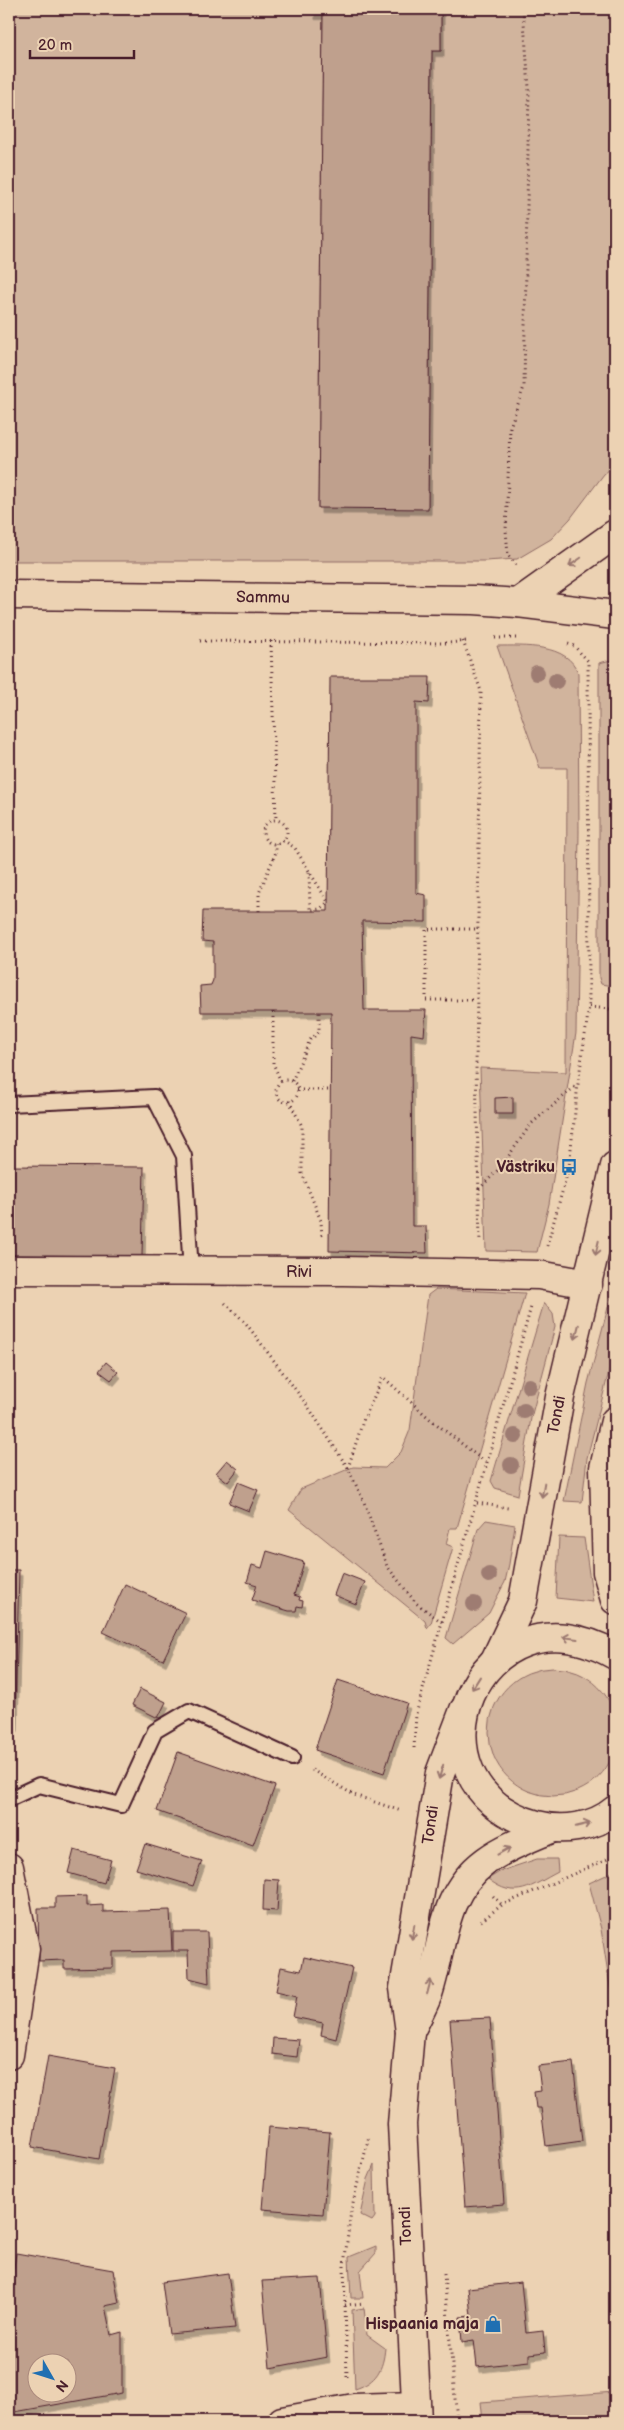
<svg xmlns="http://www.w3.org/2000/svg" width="624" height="2430" font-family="'Balsamiq Sans',sans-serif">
	<defs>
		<filter id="shadow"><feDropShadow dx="3" dy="5.5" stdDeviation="0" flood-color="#0004"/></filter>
	</defs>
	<rect width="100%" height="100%" fill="#ecd2b3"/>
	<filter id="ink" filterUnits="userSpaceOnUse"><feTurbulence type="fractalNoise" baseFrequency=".02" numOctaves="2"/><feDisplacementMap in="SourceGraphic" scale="10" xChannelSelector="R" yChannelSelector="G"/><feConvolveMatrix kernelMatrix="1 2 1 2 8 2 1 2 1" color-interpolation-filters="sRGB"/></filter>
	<g filter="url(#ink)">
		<g fill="#d1b49d" stroke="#8e6a64">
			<polygon points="9,9 312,9 312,14 323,14 318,507 428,508 432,51 441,51 441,9 615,9 615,465 604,474 570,519 551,539 517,559 485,561 9,561"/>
			<path d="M497 646C523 646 568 643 578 673L579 832 576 1033 549 1204 537 1252 486 1251 480 1068 566 1072 567 768H540Z"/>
			<polygon points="611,660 615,698 615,964 612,986 601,984 599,978 599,663"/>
			<polygon points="615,1281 615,1348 587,1458 582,1502 564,1501 588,1383"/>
			<polygon points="436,1289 525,1293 457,1528 450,1528 446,1544 453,1547 431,1623 427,1628 425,1621 289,1510 301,1489 353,1467 385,1468 401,1452 410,1430 428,1295"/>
			<polygon points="544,1303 553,1314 555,1327 531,1418 518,1495 495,1488 491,1481"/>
			<polygon points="486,1520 515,1525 509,1564 505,1582 496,1599 489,1613 453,1644 446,1638 478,1529"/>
			<polygon points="559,1537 584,1538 593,1602 556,1598"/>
			<circle cx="553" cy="1732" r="64"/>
			<path d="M537 1859H557L558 1872C531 1886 516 1901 488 1879L501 1871Z"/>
			<polygon points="615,1871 615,1998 612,1999 601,1929 589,1883"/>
			<polygon points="374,2165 375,2217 372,2221 360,2215 368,2179"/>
			<polygon points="376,2246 376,2253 360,2271 363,2298 351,2298 349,2257"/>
			<path d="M364 2308 367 2335 385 2348C383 2369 377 2382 355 2389L352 2310Z"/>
			<polygon points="615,2392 615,2421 483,2421 481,2402"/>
		</g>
		<g fill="#bfa08d" stroke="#4a1f2b" fill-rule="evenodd" filter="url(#shadow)">
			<polygon points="312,9 441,9 441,51 432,51 428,509 318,508 323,14 312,14"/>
			<polygon points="330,677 430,677 429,703 416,702 416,893 426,895 426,922 362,921 364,1010 426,1010 424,1036 411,1034 412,1226 426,1226 427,1253 329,1251 331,1012 201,1012 200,986 211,985 213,980 213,942 202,941 203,911 328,911"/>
			<polygon points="513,1097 513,1114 495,1114 495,1098"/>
			<polygon points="9,1166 144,1167 142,1256 9,1255"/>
			<polygon points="106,1362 118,1372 111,1380 99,1371"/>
			<polygon points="227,1460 238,1469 228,1482 216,1473"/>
			<polygon points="238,1482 258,1490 249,1511 229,1503"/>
			<polygon points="267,1551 304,1562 294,1595 300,1597 299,1600 303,1601 302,1607 297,1606 296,1611 289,1611 252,1600 257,1585 247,1582 252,1565 262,1568"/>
			<polygon points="9,1570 19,1570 15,1726 9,1726"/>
			<polygon points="342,1573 365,1582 356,1604 334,1595"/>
			<polygon points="125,1584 186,1613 163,1660 103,1632"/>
			<polygon points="338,1680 407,1703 384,1773 315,1750"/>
			<polygon points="140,1689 166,1702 158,1718 132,1705"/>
			<polygon points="178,1752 275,1786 253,1845 157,1811"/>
			<polygon points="145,1844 202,1861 193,1886 136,1869"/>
			<polygon points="74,1850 111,1860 104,1883 68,1873"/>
			<polygon points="264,1879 279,1880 277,1911 263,1910"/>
			<polygon points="87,1896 87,1906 103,1905 103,1912 170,1910 172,1951 113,1952 113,1968 64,1969 64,1960 39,1961 38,1908 55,1908 55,1897"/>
			<polygon points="173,1932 207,1932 209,1983 189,1978 188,1951 173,1951"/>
			<polygon points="304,1957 352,1968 336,2039 321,2035 323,2023 293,2017 297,1996 276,1991 281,1967 301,1971"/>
			<polygon points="490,2018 504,2204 465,2207 450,2020"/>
			<polygon points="273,2038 299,2040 297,2057 272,2054"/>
			<polygon points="48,2056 115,2068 99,2159 32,2147"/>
			<polygon points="573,2062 582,2141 546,2146 541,2108 536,2108 534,2092 541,2091 538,2066"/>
			<polygon points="269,2127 330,2132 323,2214 262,2209"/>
			<path d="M16 2253 113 2270 119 2303 105 2306 111 2335 122 2332V2393L9 2413V2303ZM38 2362H68V2392H38Z"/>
			<polygon points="228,2273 235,2328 169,2334 162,2282"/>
			<polygon points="320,2278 327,2357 270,2368 262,2281"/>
			<polygon points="521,2282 526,2333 543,2331 545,2352 529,2354 529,2361 477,2367 474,2340 462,2342 460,2317 471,2316 468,2288"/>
		</g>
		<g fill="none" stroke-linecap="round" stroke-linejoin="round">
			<g stroke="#4a1f2b" stroke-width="18">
				<g id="service">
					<polyline points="9,1104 154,1097 184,1156 191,1273"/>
					<polyline points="9,1799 39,1785 121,1805 155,1731 189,1711 292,1758"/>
				</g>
			</g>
			<g stroke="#4a1f2b" stroke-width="31">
				<g id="minor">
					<polyline points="9,595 474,600 518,603 615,615"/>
					<polyline points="518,603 615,534"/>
					<polyline points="9,1270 344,1271 539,1275 588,1284"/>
					<polyline points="9,1867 25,1949 9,2055"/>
					<polyline points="282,2421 354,2408 416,2406"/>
				</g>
			</g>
			<g stroke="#4a1f2b" stroke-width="31">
				<g id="tertiary">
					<polyline points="615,1421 604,1468 607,1572 615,1600"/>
					<path d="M615 1655C477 1576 394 1785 537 1825 562 1832 594 1828 615 1810"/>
					<polyline points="495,1660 523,1601 560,1397 615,1166"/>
					<path d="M410 2032C416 2019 423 2007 428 1994 444 1946 440 1895 486 1861 505 1847 530 1838 551 1829"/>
					<polyline points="417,2421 402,2124 410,2032 404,1988 440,1773 464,1710"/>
				</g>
			</g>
			<g stroke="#4a1f2b" stroke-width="3" stroke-dasharray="1 4" stroke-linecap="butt">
				<polyline points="516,565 508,555 506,530 510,427 524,387 529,88 523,9"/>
				<polyline points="495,638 520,638"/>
				<polyline points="200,641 448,643 467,641"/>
				<polyline points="271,641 276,820"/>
				<polyline points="463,641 481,691 476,1067 480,1242"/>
				<circle cx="275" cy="832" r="12"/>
				<polyline points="283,840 295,848 328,902 320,909 310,910 309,871"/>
				<polyline points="259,911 259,893 276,852 276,843"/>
				<polyline points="477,1000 426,1000 426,929 478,929"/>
				<polyline points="589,1007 610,1009"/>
				<polyline points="273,1012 273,1063 281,1082"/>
				<circle cx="287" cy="1091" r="11"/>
				<polyline points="292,1081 310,1040 319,1032 319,1012"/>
				<polyline points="297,1090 331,1090"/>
				<polyline points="289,1101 302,1126 302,1173 321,1221 322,1238"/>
				<polyline points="479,1189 501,1167 531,1124 577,1085"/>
				<polyline points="547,1246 569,1167 578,1084 589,1007 588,661 574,646 565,643"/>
				<polyline points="225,1303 245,1322 307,1405 348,1468 364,1502 387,1566 416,1603 442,1622"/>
				<polyline points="348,1468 363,1421 383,1377 430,1419 488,1464"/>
				<polyline points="477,1503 508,1508"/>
				<polyline points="414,1748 416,1714 531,1307"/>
				<polyline points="312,1770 354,1795 401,1811"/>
				<polyline points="493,1896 502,1905"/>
				<polyline points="481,1921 502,1905 615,1856"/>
				<polyline points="444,2274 457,2421"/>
				<polyline points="345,2305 364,2303"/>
				<polyline points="347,2377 344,2265 351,2211 369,2136"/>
			</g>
			<use href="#service" stroke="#ecd2b3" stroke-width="14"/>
			<use href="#minor" stroke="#ecd2b3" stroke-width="28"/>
			<use href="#tertiary" stroke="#ecd2b3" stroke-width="28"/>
		</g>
		<g fill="#9e7c72">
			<circle cx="537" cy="673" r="8"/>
			<circle cx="556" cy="681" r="8"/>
			<circle cx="529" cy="1386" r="8"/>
			<circle cx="524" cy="1411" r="8"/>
			<circle cx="515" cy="1436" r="8"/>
			<circle cx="511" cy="1465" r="8"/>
			<circle cx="489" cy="1575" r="8"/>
			<circle cx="474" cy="1604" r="8"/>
		</g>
		<defs><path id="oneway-shaft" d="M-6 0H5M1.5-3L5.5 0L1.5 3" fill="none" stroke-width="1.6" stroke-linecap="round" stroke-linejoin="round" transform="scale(1.25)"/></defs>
		<g stroke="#9b786f">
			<use href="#oneway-shaft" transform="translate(575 562) rotate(145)"/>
			<use href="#oneway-shaft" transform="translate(597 1248) rotate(103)"/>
			<use href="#oneway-shaft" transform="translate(577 1332) rotate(104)"/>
			<use href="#oneway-shaft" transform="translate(543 1490) rotate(100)"/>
			<use href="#oneway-shaft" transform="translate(570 1638) rotate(-172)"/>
			<use href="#oneway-shaft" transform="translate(476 1683) rotate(122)"/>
			<use href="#oneway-shaft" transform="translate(441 1772) rotate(107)"/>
			<use href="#oneway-shaft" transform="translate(583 1825) rotate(-14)"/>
			<use href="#oneway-shaft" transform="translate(504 1851) rotate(-29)"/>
			<use href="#oneway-shaft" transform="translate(413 1932) rotate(100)"/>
			<use href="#oneway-shaft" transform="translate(429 1987) rotate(-75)"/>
		</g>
	</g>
	<defs>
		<g id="bus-bare" transform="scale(1.35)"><path d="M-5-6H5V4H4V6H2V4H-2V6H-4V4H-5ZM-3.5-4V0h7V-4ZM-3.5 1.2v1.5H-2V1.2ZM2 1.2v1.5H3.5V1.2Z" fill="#1f6fb2" stroke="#ecd2b3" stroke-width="2.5" paint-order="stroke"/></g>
		<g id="shop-bare" transform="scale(1.35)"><path d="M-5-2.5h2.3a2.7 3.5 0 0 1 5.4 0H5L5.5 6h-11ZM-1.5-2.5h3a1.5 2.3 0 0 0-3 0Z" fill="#1f6fb2" stroke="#ecd2b3" stroke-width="2.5" paint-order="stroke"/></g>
	</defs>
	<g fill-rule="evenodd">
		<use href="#bus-bare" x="569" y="1167"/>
		<use href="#shop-bare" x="493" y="2324"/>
	</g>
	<g text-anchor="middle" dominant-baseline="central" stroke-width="4" stroke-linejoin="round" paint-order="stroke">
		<g font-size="16" fill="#4a1f2b" stroke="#ecd2b3">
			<text transform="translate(263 598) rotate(1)">Sammu</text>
			<text x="299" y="1272">Rivi</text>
			<text transform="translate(557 1415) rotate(-79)">Tondi</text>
			<text transform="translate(431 1825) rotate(-82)">Tondi</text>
			<text transform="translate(406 2226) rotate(-92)">Tondi</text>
		</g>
		<g font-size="16" font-weight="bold" fill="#4a1f2b" stroke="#ecd2b3" text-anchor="end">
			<text x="555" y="1167">Västriku</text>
			<text x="479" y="2324">Hispaania maja</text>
		</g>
	</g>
	<rect width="624" height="2430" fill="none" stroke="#ecd2b3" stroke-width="30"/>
	<rect x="15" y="15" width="594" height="2400" fill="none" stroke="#4a1f2b" stroke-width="2" filter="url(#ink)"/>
	<g transform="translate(52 2378) rotate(129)"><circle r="24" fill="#ecd2b3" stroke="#ab8a7d"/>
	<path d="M0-4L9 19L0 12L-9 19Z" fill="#1f6fb2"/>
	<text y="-8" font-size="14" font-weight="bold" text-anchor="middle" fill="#4a1f2b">N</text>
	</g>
	<path d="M30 50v8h104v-8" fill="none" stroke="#4a1f2b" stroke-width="2.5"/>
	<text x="38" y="50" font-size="15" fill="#4a1f2b" stroke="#ecd2b3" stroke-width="4" paint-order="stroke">20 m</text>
</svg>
